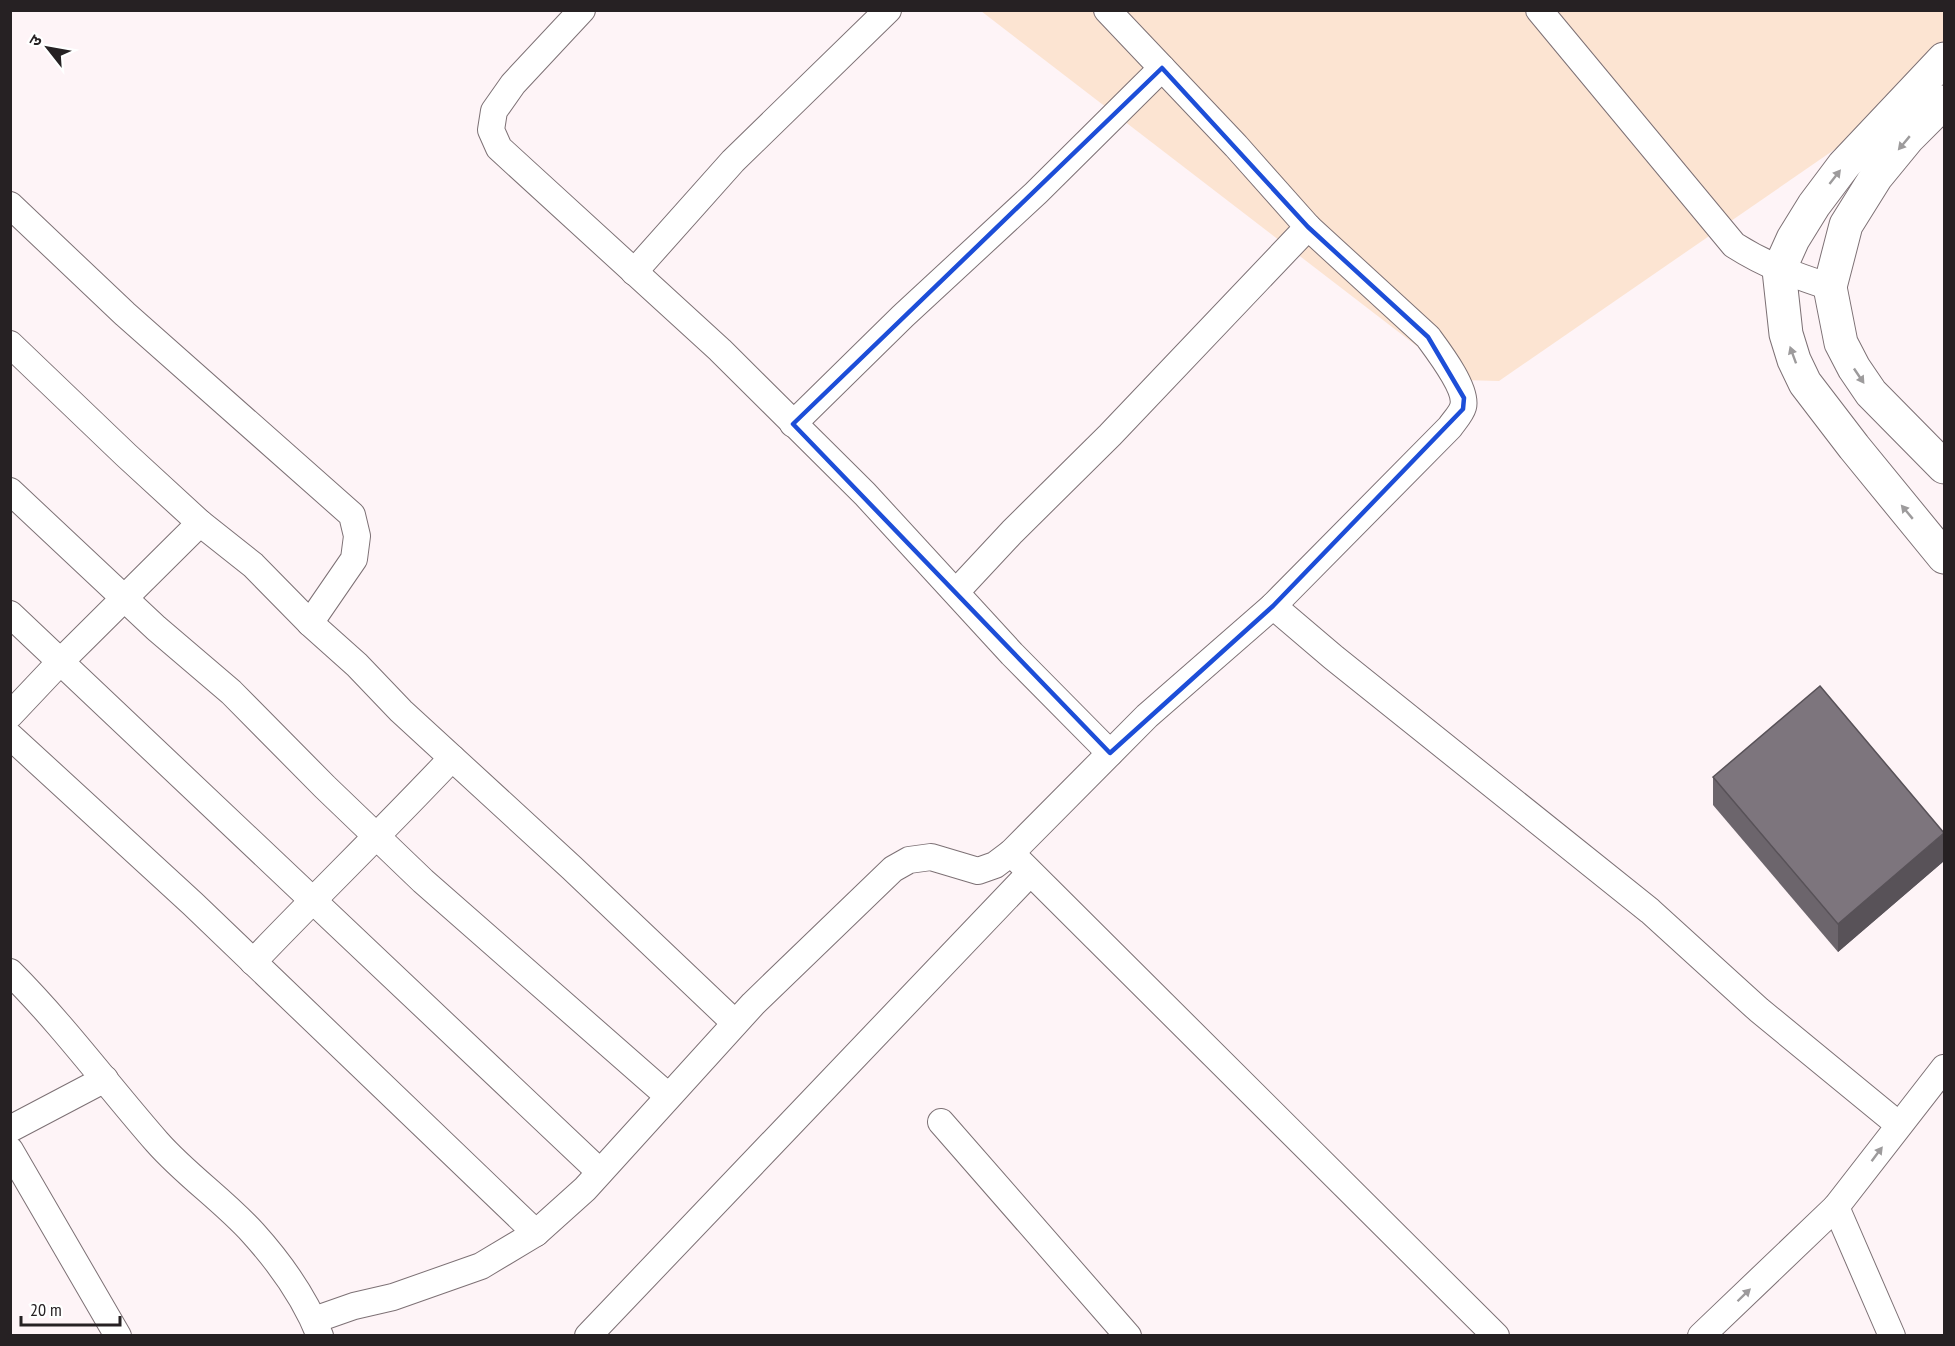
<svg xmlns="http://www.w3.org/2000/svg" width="1955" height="1346" font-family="'PT Sans Narrow','Noto Sans Devanagari',sans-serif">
	<rect width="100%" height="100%" fill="#fef4f7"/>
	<polygon fill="#fce4d2" points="981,11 1944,11 1944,74 1499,381 1461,380"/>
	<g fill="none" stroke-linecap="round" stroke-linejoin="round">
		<g stroke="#7d7175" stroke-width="28">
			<g id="street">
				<polyline points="582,10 513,84 494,111 491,130 499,148 720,350 865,494 1012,654 1110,753"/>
				<path d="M1539 10 1734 245C1767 266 1794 275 1830 287"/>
				<polyline points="10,205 125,314 352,515 357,536 354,559 310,623"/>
				<polyline points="634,272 733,161 888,10"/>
				<polyline points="10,344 126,455 200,523 253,565 310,623 357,665 401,711 572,868 735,1023"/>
				<polyline points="793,424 903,316 1036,193 1162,68"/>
				<polyline points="10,491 156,628 231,692 325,787 423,881 668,1096"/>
				<polyline points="956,592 1012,532 1110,435 1308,227"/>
				<polyline points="1273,606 1333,657 1650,911 1759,1010 1899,1125"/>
				<polyline points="10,614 600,1172"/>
				<polyline points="10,715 61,661 200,523"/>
				<polyline points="10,736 193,904 536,1233"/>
				<polyline points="1011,853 1496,1336"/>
				<path d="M253 962C319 893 387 827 452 758"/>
				<path d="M10 972C63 1025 108 1086 157 1142 186 1175 223 1200 253 1233 280 1263 305 1298 320 1336"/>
				<polyline points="941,1122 1128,1336"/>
				<polyline points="10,1129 105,1079"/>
				<polyline points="10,1150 118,1336"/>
				<polyline points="1836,1207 1892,1336"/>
				<path d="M314 1320 354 1306 393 1297 481 1266 536 1233 585 1189 753 1004 893 869 909 860 931 857 978 871 995 865 1011 853 1147 716 1273 606 1450 427C1454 421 1461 414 1463 407 1468 390 1439 352 1428 337L1308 227 1236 146 1107 10"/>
				<polyline points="588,1336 1030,873"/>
				<polyline points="1701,1336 1836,1207 1944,1068"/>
			</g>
		</g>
		<g stroke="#7d7175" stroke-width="35">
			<g id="secondary">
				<polyline points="1944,59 1844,165 1814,205 1793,239 1779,270 1786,334 1794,360 1805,383 1854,447 1944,557"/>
				<polyline points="1944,102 1908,138 1876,177 1846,225 1830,287 1841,343 1854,368 1871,393 1944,467"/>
			</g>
		</g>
		<use href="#street" stroke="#fff" stroke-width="26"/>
		<use href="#secondary" stroke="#fff" stroke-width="33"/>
	</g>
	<polygon fill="#6c656c" points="1713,777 1944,861 1838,952 1713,805"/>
	<polygon fill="#585258" points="1944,833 1944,861 1838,952 1838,924"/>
	<polygon fill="#7d757d" stroke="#585258" stroke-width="1.5" points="1820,686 1944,833 1838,924 1713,777"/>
	<defs><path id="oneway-solid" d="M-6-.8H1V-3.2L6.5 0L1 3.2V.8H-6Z" transform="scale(1.5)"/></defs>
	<g fill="#9d9b9c">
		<use href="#oneway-solid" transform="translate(1904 143) rotate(130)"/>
		<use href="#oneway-solid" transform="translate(1835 177) rotate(-52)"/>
		<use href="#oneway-solid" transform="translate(1793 355) rotate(-110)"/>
		<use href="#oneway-solid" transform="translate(1859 376) rotate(56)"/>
		<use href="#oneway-solid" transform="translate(1907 512) rotate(-130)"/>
		<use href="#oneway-solid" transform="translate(1877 1154) rotate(-53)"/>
		<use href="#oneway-solid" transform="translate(1744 1295) rotate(-44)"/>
	</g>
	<path fill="none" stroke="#1d4ed8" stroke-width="4.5" stroke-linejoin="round" d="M1162 68 1308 227 1428 337 1464 398 1463 409 1273 606 1110 753 793 424Z"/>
	<rect width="1955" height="1346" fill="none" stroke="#262123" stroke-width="24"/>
	<g transform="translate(48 48) rotate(301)" stroke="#ffffff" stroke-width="4.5" paint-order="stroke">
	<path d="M0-4.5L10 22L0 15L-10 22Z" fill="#262123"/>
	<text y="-9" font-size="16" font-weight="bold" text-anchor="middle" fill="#262123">उ</text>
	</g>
	<path d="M21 1316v9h99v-9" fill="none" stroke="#262123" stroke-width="3"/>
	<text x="30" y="1316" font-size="18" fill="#262123" stroke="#ffffff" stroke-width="4.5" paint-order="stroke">20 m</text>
</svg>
